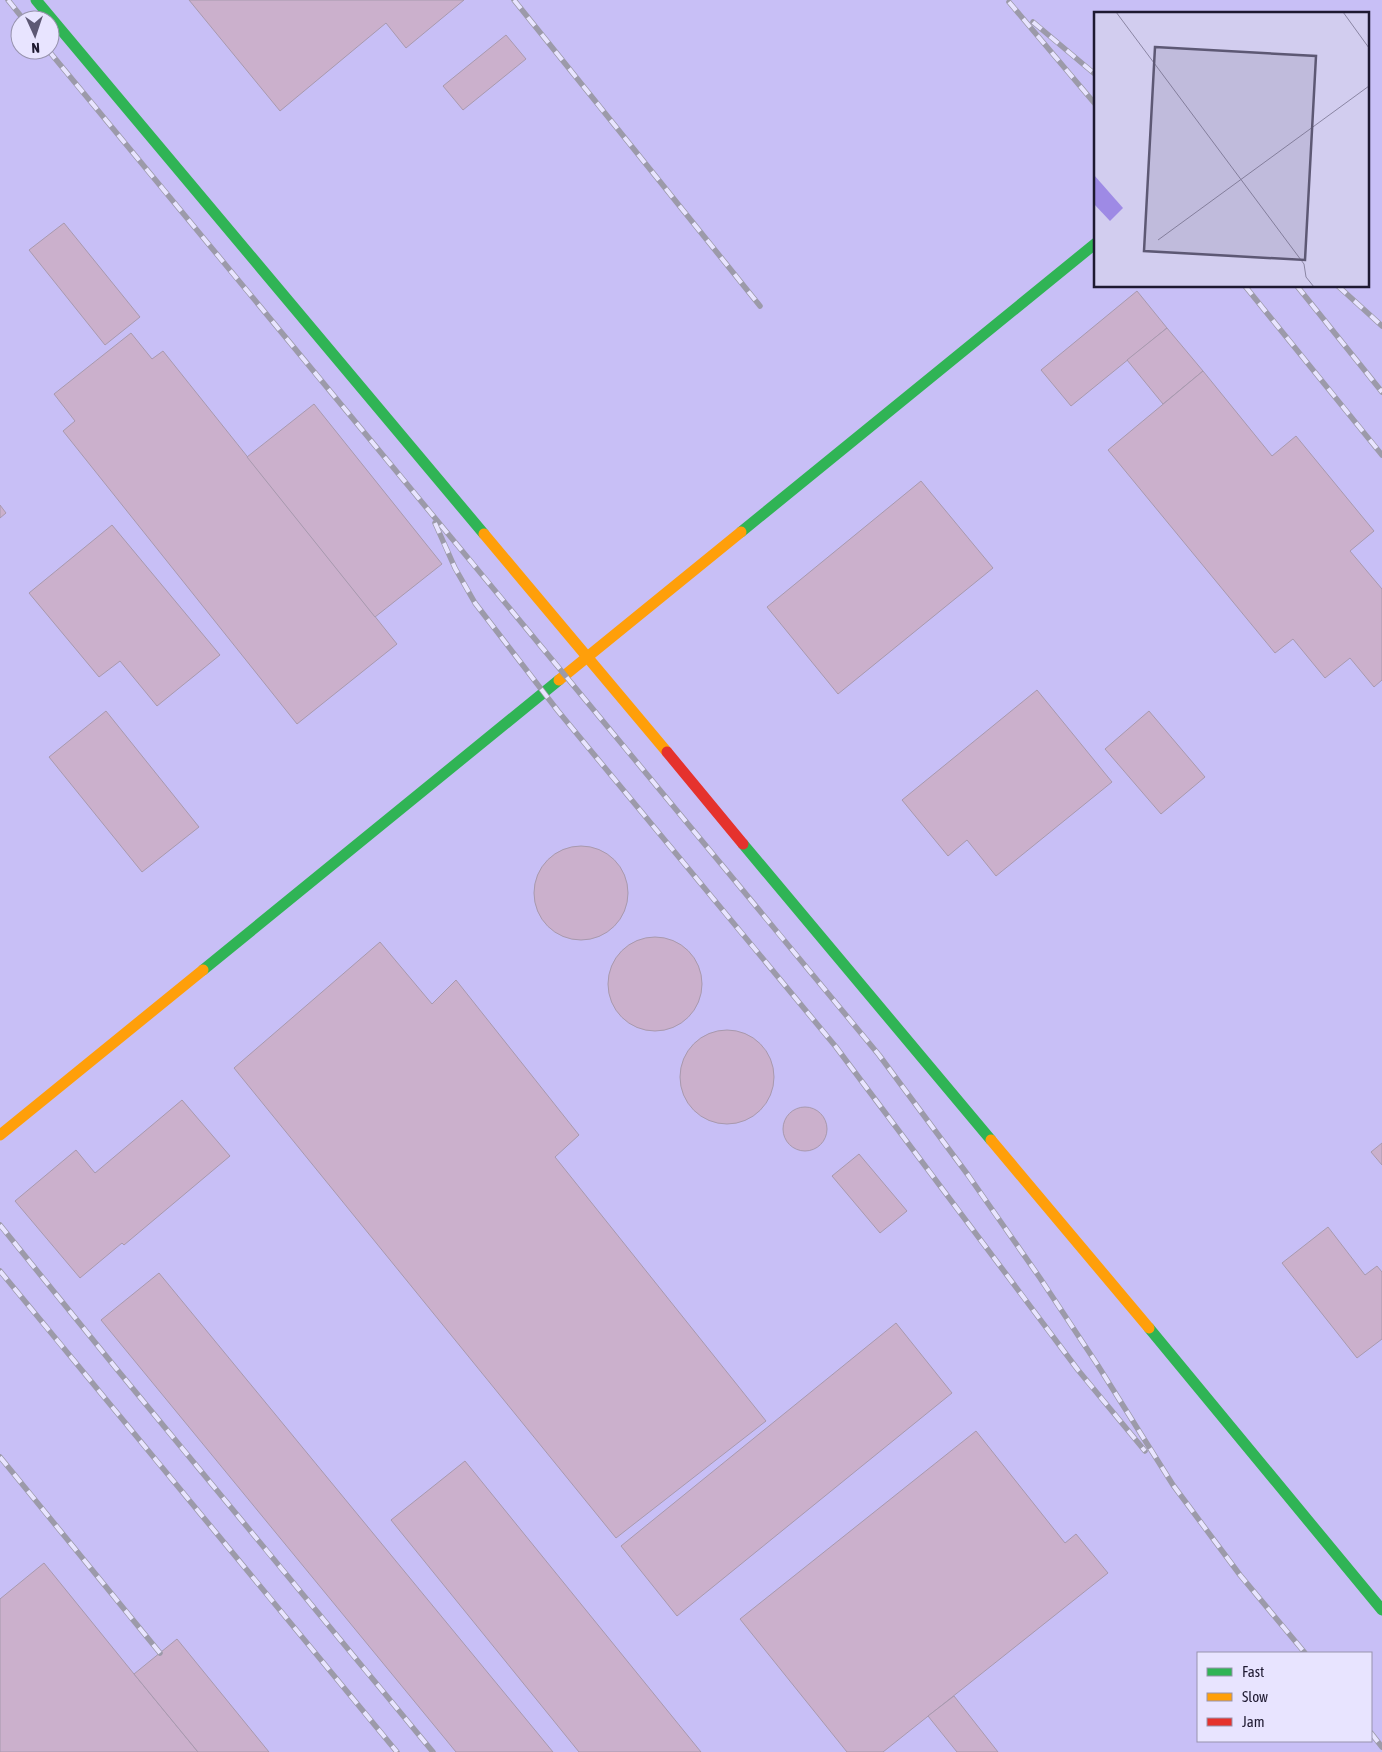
<svg xmlns="http://www.w3.org/2000/svg" width="1382" height="1752" font-family="'Asap Condensed',sans-serif">
	<rect width="100%" height="100%" fill="#d2cdef"/>
	<path fill="#c8bff6" fill-rule="evenodd" d="M0 0H1382V1752H0ZM1096 14H1368V286H1096ZM20 20H50V50H20ZM1198 1653H1371V1741H1198Z"/>
	<g fill="#cbb0cc" stroke="#a899ae">
		<polygon points="189,0 464,0 406,48 386,23 280,111"/>
		<polygon points="506,35 526,59 463,110 443,86"/>
		<polygon points="64,223 140,317 105,345 29,250"/>
		<polygon points="1137,291 1167,328 1071,406 1041,370"/>
		<polygon points="1167,328 1203,371 1163,404 1127,360"/>
		<polygon points="131,333 152,359 163,351 397,644 297,724 63,431 75,421 54,394"/>
		<polygon points="1203,371 1272,456 1296,436 1374,531 1350,551 1382,589 1382,680 1374,687 1350,658 1325,678 1293,639 1275,653 1108,450"/>
		<polygon points="314,404 442,564 375,617 247,457"/>
		<polygon points="921,481 993,568 838,694 767,607"/>
		<polygon points="0,505 6,513 0,518"/>
		<polygon points="112,525 220,655 157,706 120,661 99,677 29,593"/>
		<polygon points="1037,690 1112,782 996,876 967,840 948,856 902,800"/>
		<polygon points="106,711 199,827 142,872 49,757"/>
		<polygon points="1149,711 1205,777 1161,814 1105,749"/>
		<circle cx="581" cy="893" r="47"/>
		<circle cx="655" cy="984" r="47"/>
		<polygon points="380,942 432,1004 456,980 579,1135 555,1157 766,1421 616,1538 234,1068"/>
		<circle cx="727" cy="1077" r="47"/>
		<polygon points="182,1100 230,1156 124,1245 122,1243 80,1278 15,1201 76,1150 95,1173"/>
		<circle cx="805" cy="1129" r="22"/>
		<polygon points="1382,1143 1382,1165 1371,1152"/>
		<polygon points="859,1154 907,1211 880,1233 832,1176"/>
		<polygon points="1328,1227 1365,1275 1377,1266 1382,1272 1382,1339 1357,1358 1282,1263"/>
		<polygon points="159,1273 553,1752 456,1752 101,1320"/>
		<polygon points="896,1323 952,1393 677,1616 621,1546"/>
		<polygon points="976,1431 1065,1543 1076,1534 1108,1573 883,1752 847,1752 740,1619"/>
		<polygon points="465,1461 701,1752 579,1752 391,1520"/>
		<polygon points="44,1563 134,1674 198,1752 0,1752 0,1599"/>
		<polygon points="177,1639 269,1752 198,1752 134,1674"/>
		<polygon points="954,1696 998,1752 957,1752 928,1716"/>
	</g>
	<g fill="none" stroke-linecap="round" stroke-linejoin="round">
		<g stroke="#30b455" stroke-width="11">
			<polyline points="36,0 484,534"/>
			<polyline points="741,532 1096,243"/>
			<polyline points="743,844 991,1140"/>
			<polyline points="203,970 559,680"/>
			<polyline points="1149,1328 1382,1610"/>
		</g>
		<g stroke="#ff9f0a" stroke-width="11">
			<polyline points="484,534 667,752"/>
			<polyline points="559,680 741,532"/>
			<polyline points="0,1135 203,970"/>
			<polyline points="991,1140 1149,1328"/>
		</g>
		<polyline stroke="#e5322d" stroke-width="11" points="667,752 743,844"/>
		<g stroke="#9c9aa9" stroke-width="5.5">
			<g id="rail">
				<polyline points="8,0 24,20"/>
				<polyline points="514,0 760,306"/>
				<polyline points="1009,2 1096,105"/>
				<polyline points="1033,22 1096,75"/>
				<polyline points="48,50 879,1055 968,1175 1040,1278 1097,1364 1173,1485 1240,1575 1305,1653"/>
				<polyline points="1245,286 1382,455"/>
				<polyline points="1297,286 1382,392"/>
				<polyline points="1338,286 1382,326"/>
				<polyline points="435,523 455,568 475,603 558,711 836,1047 1078,1370 1145,1451"/>
				<polyline points="0,1225 115,1367 433,1752"/>
				<polyline points="0,1271 397,1752"/>
				<polyline points="0,1457 160,1653"/>
				<polyline points="1371,1733 1382,1747"/>
			</g>
		</g>
		<use href="#rail" stroke="#e8e4ff" stroke-width="4" stroke-dasharray="11" stroke-linecap="butt"/>
	</g>
	<g transform="translate(1094 12)">
		<rect width="275" height="275" fill="#d2cdef"/>
		<path d="M0 163 29 196 16 209 0 192Z" fill="#9e8ae5"/>
		<path fill="none" stroke="#8a85a3" stroke-width="1" d="M22 0 210 252 212 265 220 275M249 0 275 36M64 228 275 74"/>
		<path fill="#5d5874" fill-opacity="0.15" stroke="#5d5874" stroke-width="2.5" d="M61 35 222 44 211 248 50 239Z"/>
		<rect width="275" height="275" fill="none" stroke="#1e1931" stroke-width="2.5"/>
	</g>
	<rect x="1197" y="1652" width="175" height="90" fill="#e8e4ff" stroke="#9793ad"/>
	<rect x="1207" y="1668" width="25" height="8" fill="#30b455" stroke="#9793ad"/>
	<text x="1242" y="1677" font-size="15" fill="#1e1931">Fast</text>
	<rect x="1207" y="1693" width="25" height="8" fill="#ff9f0a" stroke="#9793ad"/>
	<text x="1242" y="1702" font-size="15" fill="#1e1931">Slow</text>
	<rect x="1207" y="1718" width="25" height="8" fill="#e5322d" stroke="#9793ad"/>
	<text x="1242" y="1727" font-size="15" fill="#1e1931">Jam</text>
	<g transform="translate(35 35) rotate(177)"><circle r="24" fill="#e8e4ff" stroke="#9793ad"/>
	<path d="M0-4L9 19L0 12L-9 19Z" fill="#5d5874"/>
	<text y="-8" font-size="14" font-weight="bold" text-anchor="middle" fill="#1e1931">N</text>
	</g>
</svg>
